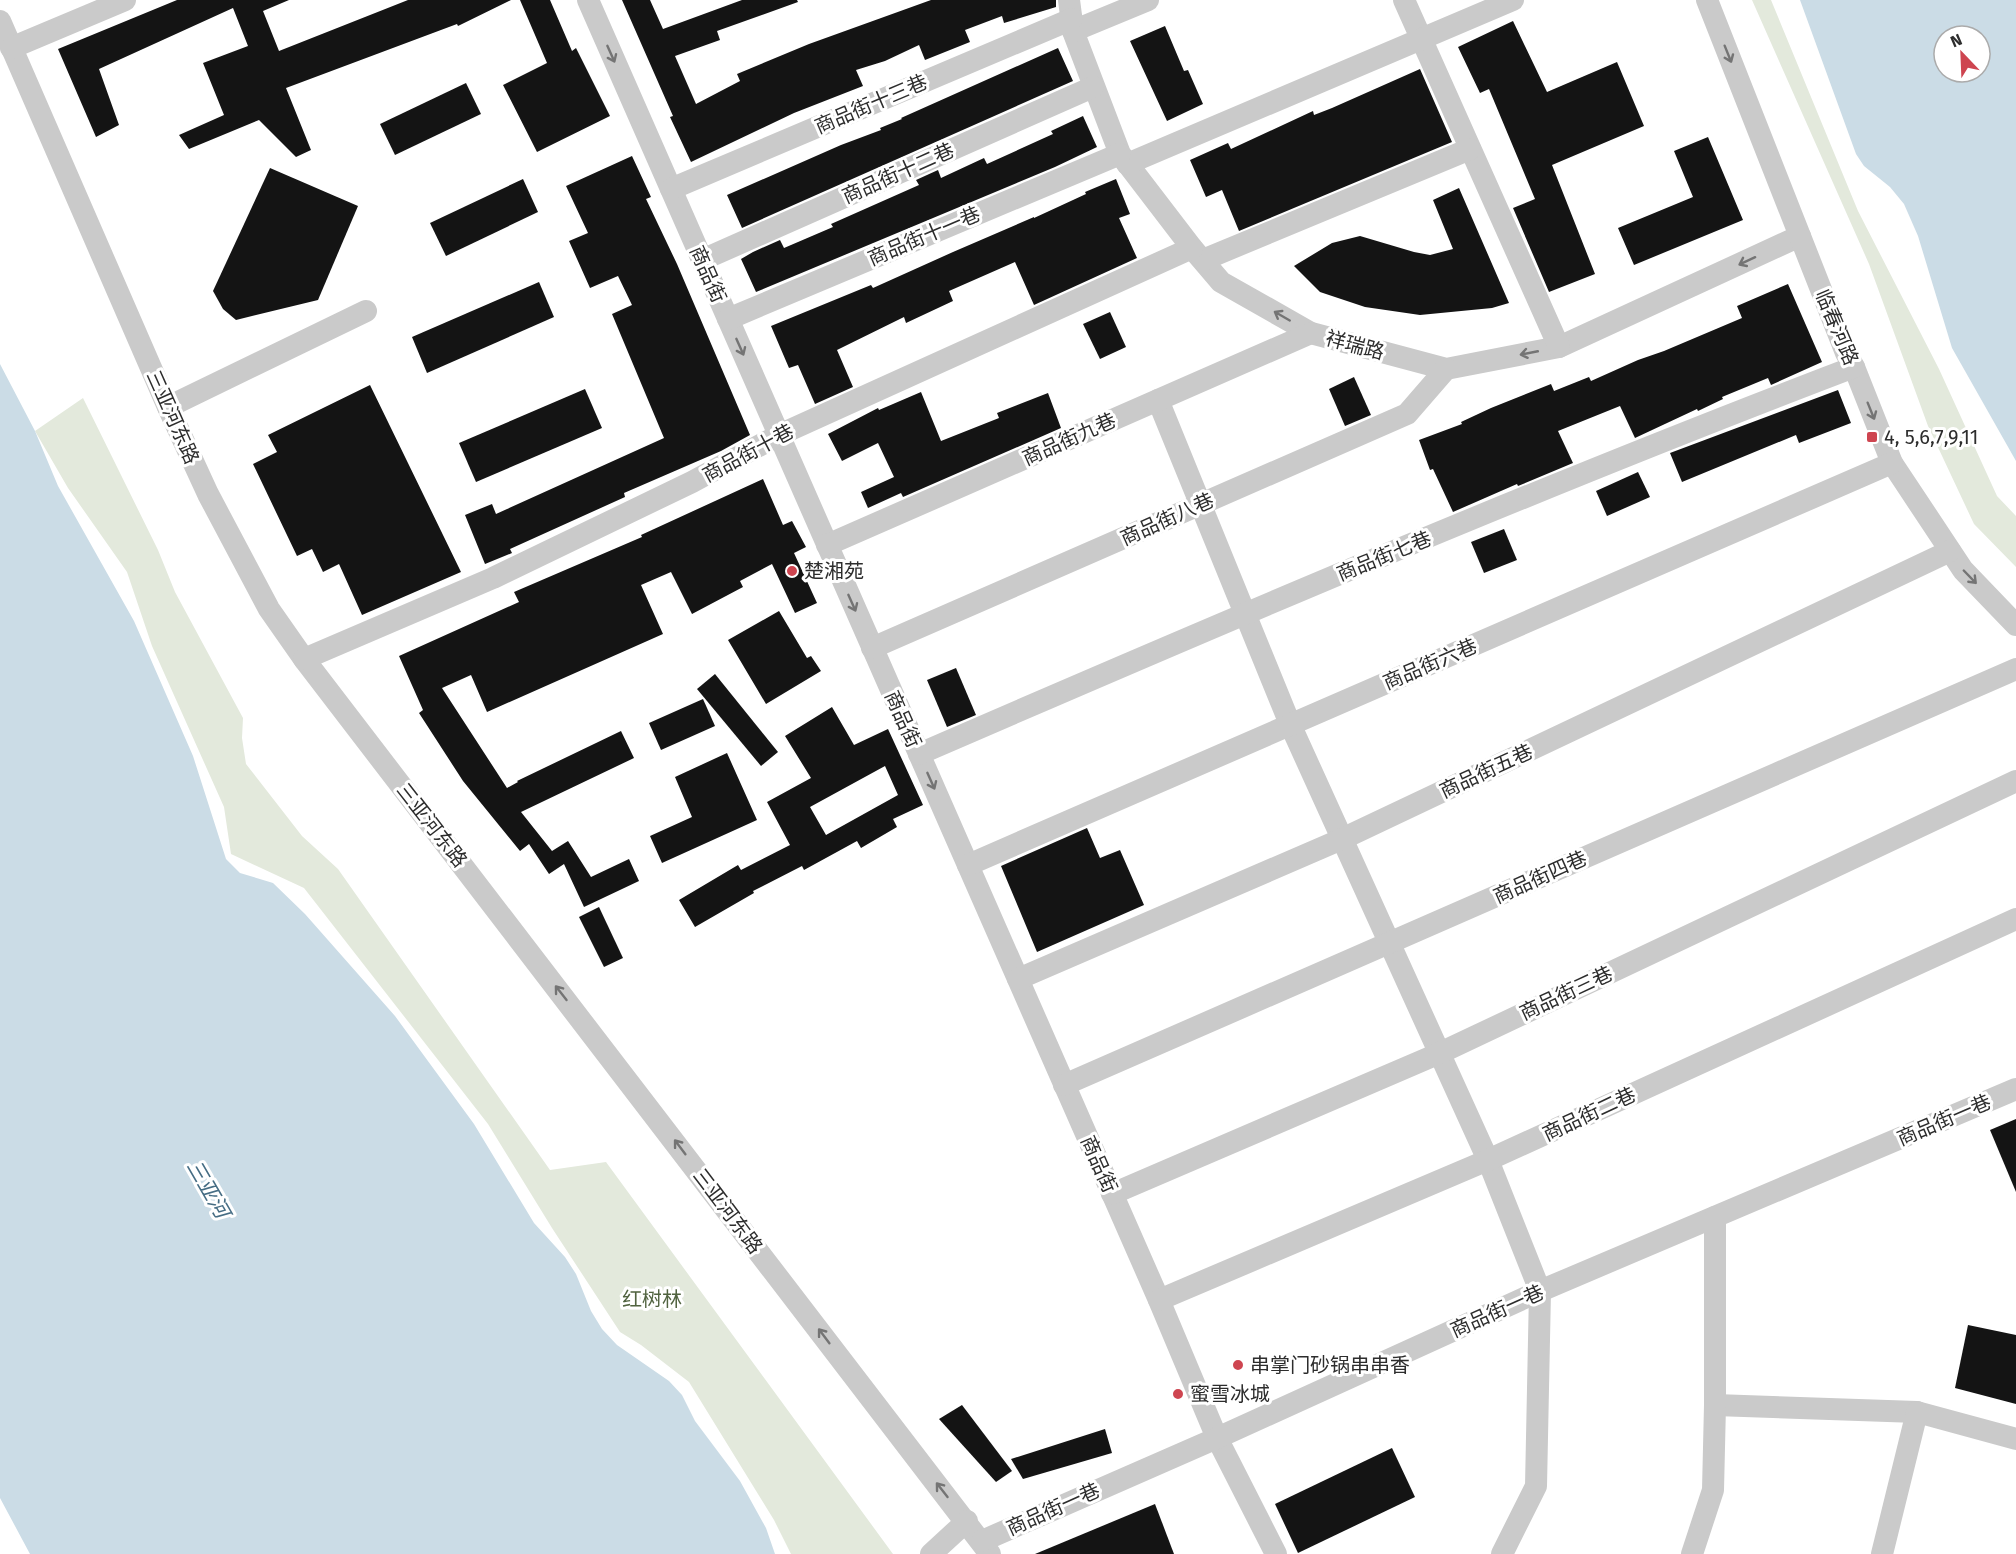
<svg xmlns="http://www.w3.org/2000/svg" width="2016" height="1554" font-family="'Fira Sans','Noto Sans SC',sans-serif">
	<rect width="100%" height="100%" fill="#fff"/>
	<g fill="#e3e9dc">
		<polygon points="1752,0 1771,0 1858,211 1939,369 1997,496 2016,516 2016,567 1974,524 1928,426 1869,264"/>
		<polygon points="83,398 158,550 175,592 243,718 242,738 246,764 302,836 338,869 550,1170 606,1162 893,1554 791,1554 774,1520 689,1382 641,1345 620,1332 552,1228 488,1124 304,888 231,854 224,807 152,646 127,572 68,488 35,431"/>
	</g>
	<g fill="#cbdce6" fill-rule="evenodd">
		<path d="M1800 0H2016V461L1952 348 1918 236 1904 204 1890 187 1864 166 1856 154ZM1944 36H1980V72H1944Z"/>
		<polygon points="0,364 35,431 58,486 134,621 193,756 226,859 240,873 273,883 305,914 395,1016 474,1124 534,1223 565,1257 576,1274 591,1311 602,1329 617,1345 669,1381 682,1395 695,1421 740,1481 766,1528 775,1554 30,1554 0,1498"/>
	</g>
	<g fill="#141414" fill-rule="evenodd">
		<polygon points="177,0 289,0 263,11 279,51 408,0 511,0 458,26 457,24 286,88 311,150 296,157 259,120 189,149 179,135 224,115 203,63 248,46 233,8 99,69 119,125 96,137 58,49"/>
		<polygon points="520,0 550,0 572,51 576,48 610,116 537,152 503,85 547,63"/>
		<polygon points="622,0 650,0 663,29 742,0 797,0 798,2 717,31 720,40 675,56 696,104 740,81 737,74 809,44 931,0 1056,0 1056,7 1004,23 1002,16 965,30 970,42 925,60 919,45 885,61 856,70 863,86 794,113 691,162 670,117 673,116"/>
		<polygon points="1513,21 1547,92 1617,62 1644,126 1552,165 1595,274 1549,292 1513,208 1535,199 1489,89 1480,93 1458,47"/>
		<polygon points="1165,26 1184,71 1188,70 1203,104 1167,121 1130,41"/>
		<polygon points="1058,48 1073,81 742,228 727,195 841,145 881,130 880,128 902,119 901,118"/>
		<polygon points="1420,69 1452,142 1239,231 1222,190 1206,197 1190,160 1228,143 1231,149 1313,111 1314,115 1332,108"/>
		<polygon points="466,83 481,114 395,155 380,124"/>
		<polygon points="1083,116 1097,147 1055,167 756,292 741,259 753,252 780,240 784,248 833,227 831,224 919,185 916,180 938,170 941,178 984,158 987,164 1053,134 1051,131"/>
		<polygon points="1708,137 1743,220 1634,265 1618,228 1693,197 1674,151"/>
		<polygon points="632,156 651,197 646,199 677,264 750,435 721,451 624,493 625,497 510,549 512,553 485,564 465,515 492,504 496,514 664,438 612,314 632,305 618,276 590,288 569,241 588,233 566,186"/>
		<polygon points="270,168 358,206 318,300 236,320 223,309 213,291"/>
		<polygon points="523,179 538,212 446,256 430,223"/>
		<polygon points="1116,179 1130,214 1119,218 1137,258 1034,305 1015,262 949,291 953,301 906,323 904,317 837,350 853,387 815,404 798,365 789,368 771,326 871,285 873,288 953,252 1034,217 1034,218 1086,194 1085,192"/>
		<polygon points="1459,188 1509,303 1492,308 1420,315 1365,307 1320,292 1294,266 1332,243 1360,236 1414,252 1430,255 1453,249 1433,200"/>
		<polygon points="539,282 554,317 427,373 412,337"/>
		<polygon points="1788,284 1822,362 1771,385 1768,378 1722,397 1723,399 1698,411 1697,409 1635,438 1620,406 1558,431 1573,463 1518,486 1517,484 1453,512 1433,469 1430,470 1419,440 1462,424 1461,422 1491,408 1551,384 1554,391 1589,377 1591,381 1638,360 1664,351 1742,318 1737,306"/>
		<polygon points="1110,312 1126,347 1100,359 1083,324"/>
		<polygon points="1354,377 1371,415 1345,426 1329,389"/>
		<polygon points="370,385 461,572 362,615 339,564 323,572 312,549 297,556 253,464 277,452 268,435"/>
		<polygon points="585,389 602,428 476,482 459,443"/>
		<polygon points="1838,390 1851,423 1799,443 1796,435 1682,482 1670,453"/>
		<polygon points="921,392 941,441 999,418 997,413 1048,393 1061,428 903,497 901,493 868,508 861,492 894,477 878,443 842,461 828,434 878,408 879,410"/>
		<polygon points="1638,472 1650,497 1607,516 1596,491"/>
		<polygon points="763,479 783,525 792,521 806,547 794,553 817,603 795,613 772,564 740,581 743,587 692,614 671,572 641,585 663,634 487,712 471,675 442,688 507,788 518,782 517,781 621,731 634,758 521,812 552,851 568,841 591,877 629,859 639,881 584,907 564,864 549,874 529,844 520,851 463,781 419,713 423,710 399,656 519,602 514,592 642,537 641,535"/>
		<polygon points="1504,529 1517,560 1484,573 1471,542"/>
		<polygon points="779,611 807,658 811,656 821,671 766,704 728,640"/>
		<polygon points="956,668 976,715 947,727 927,680"/>
		<polygon points="715,674 778,752 761,766 697,689"/>
		<polygon points="703,699 715,726 661,750 649,723"/>
		<path d="M832 707 854 745 888 729 923 805 893 819 897 827 861 848 857 841 804 870 802 866 753 891 754 893 695 927 679 900 738 865 741 870 790 845 767 802 811 778 785 736ZM885 766 898 795 826 835 810 807Z"/>
		<polygon points="727,753 757,820 662,863 650,836 692,817 675,777"/>
		<polygon points="1087,828 1100,858 1120,850 1144,905 1037,952 1001,866"/>
		<polygon points="599,907 623,958 604,967 579,917"/>
		<polygon points="2016,1119 2016,1192 1990,1130"/>
		<polygon points="1968,1325 2016,1335 2016,1404 1955,1388"/>
		<polygon points="962,1405 1012,1471 996,1482 939,1419"/>
		<polygon points="1105,1429 1112,1453 1023,1479 1011,1459"/>
		<polygon points="1392,1448 1415,1497 1298,1553 1275,1504"/>
		<polygon points="1155,1504 1174,1554 1035,1554"/>
	</g>
	<g fill="none" stroke-linecap="round" stroke-linejoin="round">
		<g stroke="#cacaca" stroke-width="22">
			<polyline points="588,0 1159,1300 1217,1438 1276,1554"/>
			<polyline points="1069,0 1073,31 1120,154 1192,248 1221,282 1311,333 1446,369 1559,347 1800,236"/>
			<polyline points="1404,0 1559,347"/>
			<polyline points="1707,0 1846,353 1854,367 1892,463 1963,570 2016,625"/>
			<polyline points="0,21 168,407 208,494 269,609 304,659 990,1554"/>
			<polyline points="1073,31 1148,0"/>
			<polyline points="11,48 125,0"/>
			<polyline points="1127,164 1513,0"/>
			<polyline points="671,189 1072,19"/>
			<polyline points="702,260 1093,87"/>
			<polyline points="1203,260 1470,149"/>
			<polyline points="728,319 1120,154"/>
			<polyline points="1158,400 1290,724 1488,1160 1540,1291 1536,1486 1502,1554"/>
			<polyline points="168,407 366,311"/>
			<polyline points="827,545 1311,333"/>
			<polyline points="872,648 1407,414 1446,369"/>
			<polyline points="304,659 493,578 692,482 779,435 1192,248"/>
			<path d="M919 754C1228 620 1539 487 1854 367"/>
			<polyline points="968,865 1892,463"/>
			<polyline points="1018,979 1342,839 1950,551"/>
			<polyline points="1064,1085 2016,669"/>
			<polyline points="1112,1194 1440,1053 2016,781"/>
			<polyline points="1159,1300 1488,1160 2016,919"/>
			<polyline points="1715,1405 1917,1412 2016,1439"/>
			<polyline points="982,1541 1217,1438 1540,1291 2016,1089"/>
			<polyline points="931,1554 967,1521"/>
			<polyline points="1692,1554 1713,1490 1715,1405 1715,1217"/>
			<polyline points="1882,1554 1917,1412"/>
		</g>
	</g>
	<defs><path id="oneway-shaft" d="M-6 0H5M1.5-3L5.5 0L1.5 3" fill="none" stroke-width="1.6" stroke-linecap="round" stroke-linejoin="round" transform="scale(1.5)"/></defs>
	<g stroke="#747474">
		<use href="#oneway-shaft" transform="translate(611 54) rotate(66)"/>
		<use href="#oneway-shaft" transform="translate(1728 54) rotate(68)"/>
		<use href="#oneway-shaft" transform="translate(1747 261) rotate(155)"/>
		<use href="#oneway-shaft" transform="translate(1282 316) rotate(-150)"/>
		<use href="#oneway-shaft" transform="translate(740 347) rotate(66)"/>
		<use href="#oneway-shaft" transform="translate(1529 353) rotate(169)"/>
		<use href="#oneway-shaft" transform="translate(1871 411) rotate(68)"/>
		<use href="#oneway-shaft" transform="translate(1970 577) rotate(46)"/>
		<use href="#oneway-shaft" transform="translate(852 603) rotate(66)"/>
		<use href="#oneway-shaft" transform="translate(931 781) rotate(66)"/>
		<use href="#oneway-shaft" transform="translate(561 993) rotate(-128)"/>
		<use href="#oneway-shaft" transform="translate(680 1147) rotate(-127)"/>
		<use href="#oneway-shaft" transform="translate(824 1336) rotate(-127)"/>
		<use href="#oneway-shaft" transform="translate(942 1490) rotate(-128)"/>
	</g>
	<g fill="#ce4550" stroke="#fff" stroke-width="2">
		<rect x="1866" y="431" width="12" height="12" rx="3"/>
		<circle cx="792" cy="571" r="6"/>
		<circle cx="1238" cy="1365" r="6"/>
		<circle cx="1178" cy="1394" r="6"/>
	</g>
	<g text-anchor="middle" dominant-baseline="central" stroke-width="6" stroke-linejoin="round" paint-order="stroke">
		<g font-size="20" fill="#2d2d2d" stroke="#fff">
			<text transform="translate(871 104) rotate(-23)">商品街十三巷</text>
			<text transform="translate(898 173) rotate(-24)">商品街十二巷</text>
			<text transform="translate(924 236) rotate(-23)">商品街十一巷</text>
			<text transform="translate(708 274) rotate(66)">商品街</text>
			<text transform="translate(1837 327) rotate(67)">临春河路</text>
			<text transform="translate(1355 345) rotate(15)">祥瑞路</text>
			<text transform="translate(173 417) rotate(66)">三亚河东路</text>
			<text transform="translate(1069 439) rotate(-24)">商品街九巷</text>
			<text transform="translate(748 453) rotate(-28)">商品街十巷</text>
			<text transform="translate(1167 519) rotate(-24)">商品街八巷</text>
			<text transform="translate(1384 556) rotate(-22)">商品街七巷</text>
			<text transform="translate(1430 664) rotate(-23)">商品街六巷</text>
			<text transform="translate(903 719) rotate(66)">商品街</text>
			<text transform="translate(1486 771) rotate(-25)">商品街五巷</text>
			<text transform="translate(432 825) rotate(52)">三亚河东路</text>
			<text transform="translate(1540 877) rotate(-24)">商品街四巷</text>
			<text transform="translate(1566 993) rotate(-25)">商品街三巷</text>
			<text transform="translate(1589 1114) rotate(-25)">商品街二巷</text>
			<text transform="translate(1944 1120) rotate(-23)">商品街一巷</text>
			<text transform="translate(1099 1164) rotate(66)">商品街</text>
			<text transform="translate(728 1211) rotate(53)">三亚河东路</text>
			<text transform="translate(1497 1311) rotate(-24)">商品街一巷</text>
			<text transform="translate(1053 1509) rotate(-24)">商品街一巷</text>
		</g>
		<g font-size="20" fill="#2d2d2d" stroke="#fff" text-anchor="start">
			<text x="1884" y="437">4, 5,6,7,9,11</text>
			<text x="804" y="571">楚湘苑</text>
			<text x="1250" y="1365">串掌门砂锅串串香</text>
			<text x="1190" y="1394">蜜雪冰城</text>
		</g>
		<g font-size="20" fill="#516340" stroke="#fff">
			<text x="652" y="1299">红树林</text>
		</g>
		<g font-size="21" font-style="italic" fill="#466d84" stroke="#fff">
			<text transform="translate(208 1189) rotate(60)">三亚河</text>
		</g>
	</g>
	<g transform="translate(1962 54) rotate(337)"><circle r="28" fill="#ffffff" stroke="#ababab" stroke-width="1.5"/>
	<path d="M0-4.5L10 22L0 15L-10 22Z" fill="#ce4550"/>
	<text y="-9" font-size="16" font-weight="bold" text-anchor="middle" fill="#2d2d2d">N</text>
	</g>
</svg>
